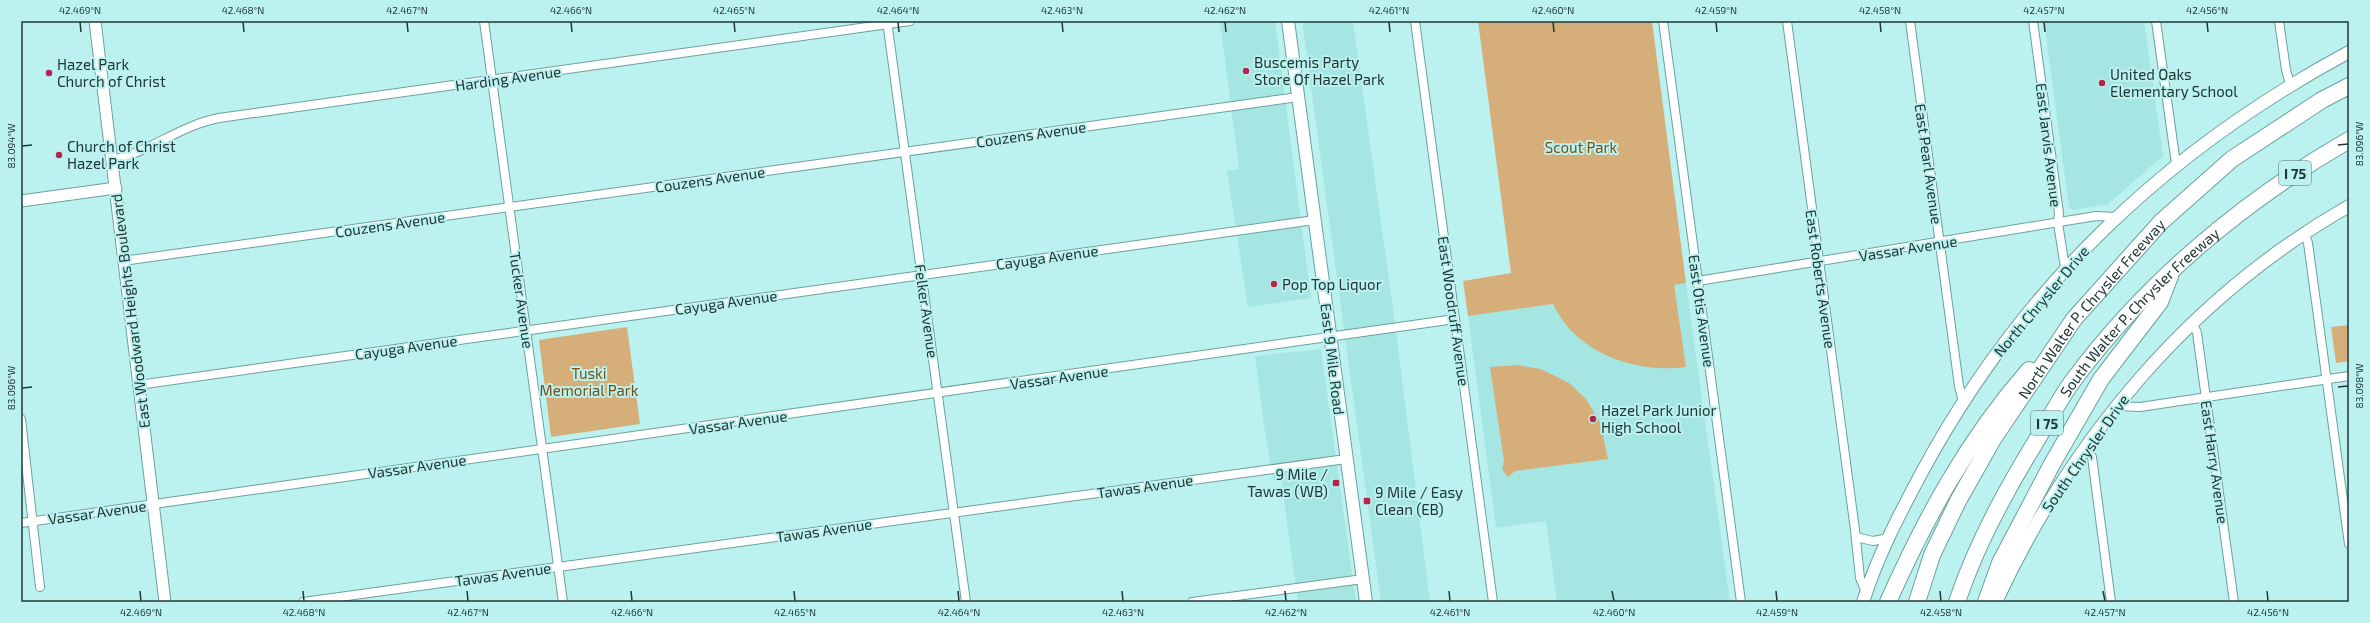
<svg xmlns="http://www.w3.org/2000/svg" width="2370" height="623" font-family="'Exo 2',sans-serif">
	<rect width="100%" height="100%" fill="#bbf2f0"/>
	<g fill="#a5e6e3">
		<polygon points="1220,21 1275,21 1311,298 1248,307 1227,171 1239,169"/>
		<polygon points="1302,21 1353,21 1394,316 1430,602 1381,602"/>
		<polygon points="2044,21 2144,21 2163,156 2108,204 2073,210 2069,207"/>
		<polygon points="1686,283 1730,602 1557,602 1546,521 1496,528 1468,316"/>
		<polygon points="1321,349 1356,602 1298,602 1281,479 1273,480 1264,425 1255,356"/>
	</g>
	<g fill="#d6ae7a">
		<path d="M1478 21H1652L1686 283 1674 285 1686 367C1635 374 1576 353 1553 304L1468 316 1463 281 1511 273Z"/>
		<polygon points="2349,325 2349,361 2336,363 2331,327"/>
		<polygon points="627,327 640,424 551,437 539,340"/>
		<polygon points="1517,365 1541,369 1569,383 1586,399 1600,422 1608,459 1515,471 1508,477 1502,469 1504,461 1490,367"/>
	</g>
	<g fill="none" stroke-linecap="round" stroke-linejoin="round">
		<g stroke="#6ba19f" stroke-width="10">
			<g id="minor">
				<polyline points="484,21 563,602"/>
				<polyline points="887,21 966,602"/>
				<polyline points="1415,21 1493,602"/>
				<polyline points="1663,21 1741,602"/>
				<polyline points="1787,21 1855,530 1860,578 1866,592"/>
				<polyline points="1910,21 1959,386 1963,402"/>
				<polyline points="2033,21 2059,213 2058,223 2065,268"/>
				<polyline points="2156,21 2176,164"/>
				<polyline points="2279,21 2286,70 2290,84"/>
				<path d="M112 160C150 152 181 125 219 118L910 21"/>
				<polyline points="2304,233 2308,243 2349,544"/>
				<polyline points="123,261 1298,97"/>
				<polyline points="1698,281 2096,216 2117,217"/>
				<polyline points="2193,323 2197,333 2234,602"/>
				<polyline points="138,385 1315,220"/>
				<polyline points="2116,406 2140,407 2349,376"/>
				<polyline points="21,419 40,587"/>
				<polyline points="2086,446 2092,457 2111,602"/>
				<polyline points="21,523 1455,319"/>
				<polyline points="1856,537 1873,541 1889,538"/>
				<polyline points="303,602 1346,459"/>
				<polyline points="1192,602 1363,579"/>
			</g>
		</g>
		<g stroke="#6ba19f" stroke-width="13">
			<g id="tertiary">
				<polyline points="95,21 165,602"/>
				<polyline points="21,201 116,188"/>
			</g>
		</g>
		<g stroke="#6ba19f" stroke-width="14">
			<g id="secondary">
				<polyline points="1288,21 1366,602"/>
				<path d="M1863 602C1877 557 1900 513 1922 472 2022 287 2165 151 2349 52"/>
				<path d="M1996 602C2072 438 2191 296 2349 206"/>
			</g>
		</g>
		<g stroke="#6ba19f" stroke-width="18">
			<g id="motorway">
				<path d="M1888 602C1926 517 1967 441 2029 370"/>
				<path id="s1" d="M1917 602 1932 555 1958 501 1993 439 2074 319 2161 222 2232 159 2322 100 2349 86"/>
				<path id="s2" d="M1957 602C1975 548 2002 497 2032 448 2045 427 2057 403 2072 382 2145 283 2243 201 2349 140"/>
				<polyline points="1986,602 2000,563 2052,464 2101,379 2160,302 2170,276"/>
			</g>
		</g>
		<use href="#minor" stroke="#fff" stroke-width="8"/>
		<use href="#tertiary" stroke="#fff" stroke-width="11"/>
		<use href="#secondary" stroke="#fff" stroke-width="12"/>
		<use href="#motorway" stroke="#fff" stroke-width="16"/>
	</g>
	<path fill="none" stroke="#203736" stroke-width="1.5" d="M80 22 81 32M243 22 244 32M407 22 408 32M571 22 572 32M734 22 735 32M898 22 899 32M1062 22 1063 32M1225 22 1226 32M1389 22 1390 32M1553 22 1554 32M1716 22 1717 32M1880 22 1881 32M2044 22 2045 32M2207 22 2208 32M2338 145 2348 144M22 146 32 145M2338 387 2348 386M22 388 32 387M140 591 141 601M303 591 304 601M467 591 468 601M631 591 632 601M794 591 795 601M958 591 959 601M1122 591 1123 601M1285 591 1286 601M1449 591 1450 601M1612 591 1614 601M1776 591 1777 601M1940 591 1941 601M2103 591 2105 601M2267 591 2268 601"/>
	<g fill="#b62449" stroke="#bbf2f0" stroke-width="1.5">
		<circle cx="1246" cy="71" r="4"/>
		<circle cx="49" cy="73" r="4"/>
		<circle cx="2102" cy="83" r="4"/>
		<circle cx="59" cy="155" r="4"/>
		<circle cx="1274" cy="284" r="4"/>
		<circle cx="1593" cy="419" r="4"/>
		<rect x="1332" y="479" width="8" height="8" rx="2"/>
		<rect x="1363" y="497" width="8" height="8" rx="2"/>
	</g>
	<g text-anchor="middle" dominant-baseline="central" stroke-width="4" stroke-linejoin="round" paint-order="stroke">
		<g fill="#bbf2f0" stroke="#4e6f6e" stroke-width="1">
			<rect x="2279" y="161" width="32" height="24" rx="3"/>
			<rect x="2031" y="411" width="32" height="24" rx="3"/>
		</g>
		<g font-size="14" font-weight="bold" fill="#203736">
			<text x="2295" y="173">I 75</text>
			<text x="2047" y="423">I 75</text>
		</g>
		<g font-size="15" fill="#203736" stroke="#bbf2f0" text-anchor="start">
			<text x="1254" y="62">Buscemis Party<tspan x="1254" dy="17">Store Of Hazel Park</tspan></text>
			<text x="57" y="64">Hazel Park<tspan x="57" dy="17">Church of Christ</tspan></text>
			<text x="2110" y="74">United Oaks<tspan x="2110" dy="17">Elementary School</tspan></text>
			<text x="67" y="146">Church of Christ<tspan x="67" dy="17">Hazel Park</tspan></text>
			<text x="1282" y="284">Pop Top Liquor</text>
			<text x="1601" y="410">Hazel Park Junior<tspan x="1601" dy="17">High School</tspan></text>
			<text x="1328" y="474" text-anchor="end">9 Mile /<tspan x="1328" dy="17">Tawas (WB)</tspan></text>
			<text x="1375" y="492">9 Mile / Easy<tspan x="1375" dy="17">Clean (EB)</tspan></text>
		</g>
		<g font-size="15" fill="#203736" stroke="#bbf2f0">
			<text transform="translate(508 78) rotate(-8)">Harding Avenue</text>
			<text transform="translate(1031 134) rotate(-8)">Couzens Avenue</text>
			<text transform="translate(2049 145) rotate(83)">East Jarvis Avenue</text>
			<text transform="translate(1929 164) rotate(82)">East Pearl Avenue</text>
			<text transform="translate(710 179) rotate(-8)">Couzens Avenue</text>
			<text transform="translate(390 224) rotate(-8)">Couzens Avenue</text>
			<text transform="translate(1908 248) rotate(-9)">Vassar Avenue</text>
			<text transform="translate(1047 257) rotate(-8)">Cayuga Avenue</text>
			<text transform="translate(1821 279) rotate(82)">East Roberts Avenue</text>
			<text transform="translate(522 300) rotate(82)">Tucker Avenue</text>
			<text transform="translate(2041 301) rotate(-50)">North Chrysler Drive</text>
			<text transform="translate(726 302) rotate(-8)">Cayuga Avenue</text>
			<text stroke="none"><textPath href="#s1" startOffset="344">North Walter P. Chrysler Freeway</textPath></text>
			<text transform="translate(130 311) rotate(-97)">East Woodward Heights Boulevard</text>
			<text transform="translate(927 311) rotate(82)">Felker Avenue</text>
			<text transform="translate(1454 311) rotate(82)">East Woodruff Avenue</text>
			<text transform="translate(1702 311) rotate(82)">East Otis Avenue</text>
			<text stroke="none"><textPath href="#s2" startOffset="346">South Walter P. Chrysler Freeway</textPath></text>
			<text transform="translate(406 347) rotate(-8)">Cayuga Avenue</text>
			<text transform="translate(1333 359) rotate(83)">East 9 Mile Road</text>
			<text transform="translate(1059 377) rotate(-8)">Vassar Avenue</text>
			<text transform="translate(738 422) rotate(-8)">Vassar Avenue</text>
			<text transform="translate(2085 453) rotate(-55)">South Chrysler Drive</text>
			<text transform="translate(2215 462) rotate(82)">East Harry Avenue</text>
			<text transform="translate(417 466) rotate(-8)">Vassar Avenue</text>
			<text transform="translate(1145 486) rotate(-8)">Tawas Avenue</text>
			<text transform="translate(97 512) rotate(-8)">Vassar Avenue</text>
			<text transform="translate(824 530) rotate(-8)">Tawas Avenue</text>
			<text transform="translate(503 574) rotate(-8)">Tawas Avenue</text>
		</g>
		<g font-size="15" fill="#764f15" stroke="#bbf2f0">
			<text x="1581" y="147">Scout Park</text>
			<text x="589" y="373">Tuski<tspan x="589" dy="17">Memorial Park</tspan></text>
		</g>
	</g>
	<rect width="2370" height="623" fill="none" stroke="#bbf2f0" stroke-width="44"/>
	<rect x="22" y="22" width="2326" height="579" fill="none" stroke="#203736" stroke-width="1.5"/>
	<g font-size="10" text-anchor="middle" fill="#203736">
		<text x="80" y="14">42.469°N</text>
		<text x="243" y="14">42.468°N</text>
		<text x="407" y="14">42.467°N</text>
		<text x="571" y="14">42.466°N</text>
		<text x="734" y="14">42.465°N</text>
		<text x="898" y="14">42.464°N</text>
		<text x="1062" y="14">42.463°N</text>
		<text x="1225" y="14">42.462°N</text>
		<text x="1389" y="14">42.461°N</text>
		<text x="1553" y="14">42.460°N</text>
		<text x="1716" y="14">42.459°N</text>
		<text x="1880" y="14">42.458°N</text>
		<text x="2044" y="14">42.457°N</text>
		<text x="2207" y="14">42.456°N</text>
		<text transform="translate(2359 144) rotate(-90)" y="4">83.096°W</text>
		<text transform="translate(11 146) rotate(-90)" y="4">83.094°W</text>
		<text transform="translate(2359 386) rotate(-90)" y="4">83.098°W</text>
		<text transform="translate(11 388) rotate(-90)" y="4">83.096°W</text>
		<text x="141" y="616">42.469°N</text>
		<text x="304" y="616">42.468°N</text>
		<text x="468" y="616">42.467°N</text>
		<text x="632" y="616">42.466°N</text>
		<text x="795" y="616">42.465°N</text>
		<text x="959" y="616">42.464°N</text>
		<text x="1123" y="616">42.463°N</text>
		<text x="1286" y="616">42.462°N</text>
		<text x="1450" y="616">42.461°N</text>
		<text x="1614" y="616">42.460°N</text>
		<text x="1777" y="616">42.459°N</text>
		<text x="1941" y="616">42.458°N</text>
		<text x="2105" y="616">42.457°N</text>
		<text x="2268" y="616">42.456°N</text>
	</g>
</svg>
